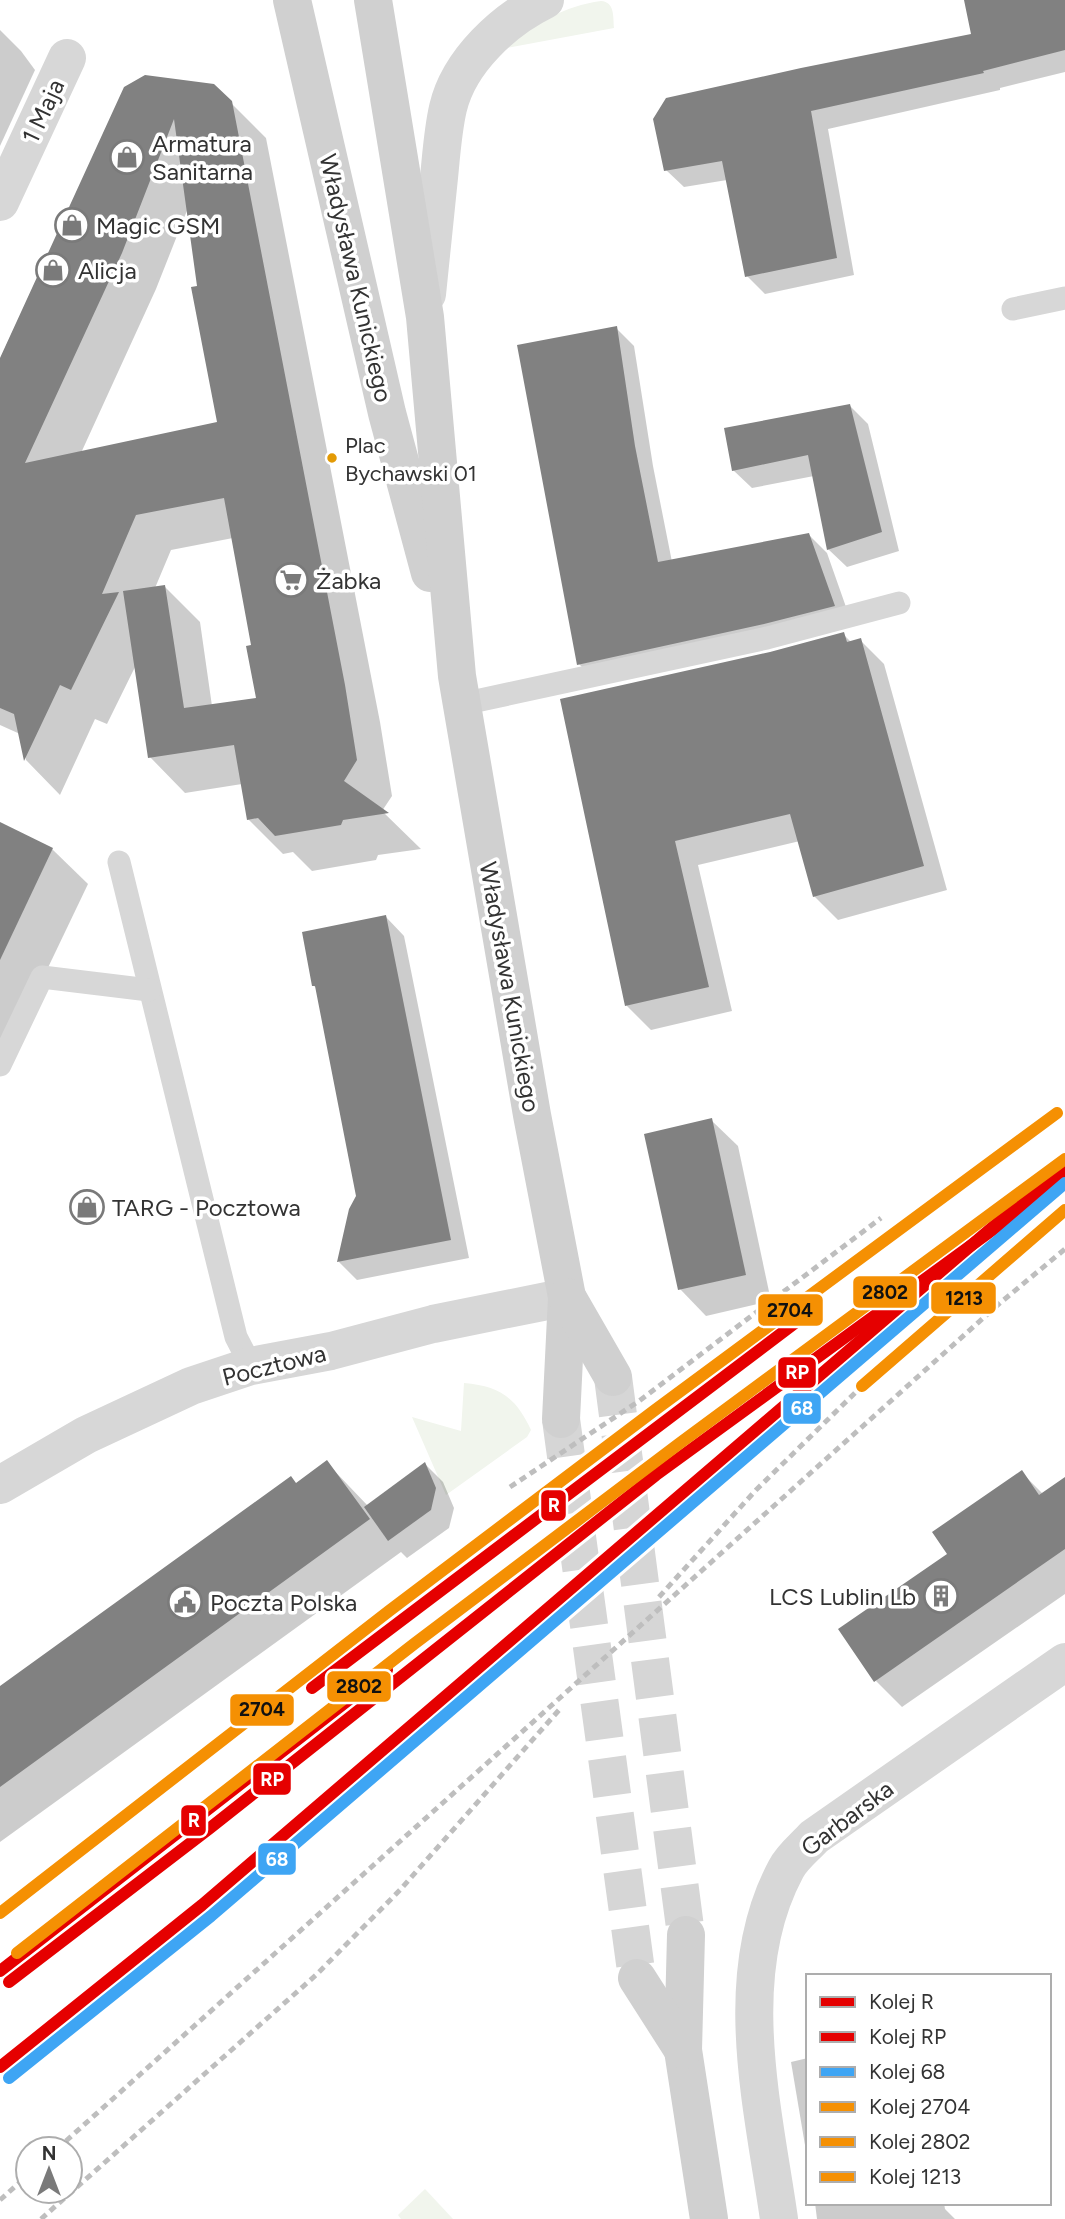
<svg xmlns="http://www.w3.org/2000/svg" width="1065" height="2219" font-family="Figtree,sans-serif">
	<rect width="100%" height="100%" fill="#fff"/>
	<g fill="#f1f5ed">
		<path d="M601 1C615 2 613 17 614 28L506 48C535 24 563 6 601 1Z"/>
		<path d="M464 1383C500 1386 516 1398 531 1430L527 1437 446 1495 412 1417 461 1431Z"/>
		<polygon points="425,2189 453,2219 401,2219 398,2215"/>
	</g>
	<g fill="#0003" fill-rule="evenodd">
		<polygon points="966,0 1065,0 1065,72 1000,88 1000,90 828,129 854,275 765,294 747,276 727,180 684,187 666,170 973,35"/>
		<polygon points="0,30 21,51 35,70 0,146"/>
		<path d="M125 88 230 102 266 138 380 722 392 796 382 811 421 849 378 855 376 860 312 871 293 852 283 854 248 819 242 784 185 793 150 757 136 665 107 724 95 719 60 795 26 760 20 734 0 725V359ZM188 208 219 423 81 453 156 289ZM233 538 253 646 258 700 212 706 200 622 165 587 155 588 171 550Z"/>
		<polygon points="616,328 634,346 653,466 672,562 809,535 827,553 852,624 597,682 579,664"/>
		<polygon points="850,406 868,424 899,551 847,567 828,549 814,476 752,488 733,470"/>
		<polygon points="843,634 851,642 860,640 884,664 947,890 838,920 814,896 800,841 698,865 732,1011 651,1030 627,1006 562,700 770,653"/>
		<polygon points="0,838 52,849 88,884 0,1068"/>
		<polygon points="386,917 404,936 469,1258 357,1280 339,1262 358,1196 318,989 314,986"/>
		<polygon points="711,1120 738,1146 771,1301 706,1316 680,1289"/>
		<polygon points="327,1463 368,1506 425,1464 443,1482 454,1508 449,1528 407,1558 401,1552 0,1842 0,1688"/>
		<polygon points="1022,1473 1043,1494 1065,1479 1065,1594 902,1707 876,1681 950,1554"/>
		<polygon points="808,2058 808,2163 791,2062"/>
		<polygon points="815,2203 944,2203 945,2209 955,2219 817,2219"/>
	</g>
	<g fill="#818181" fill-rule="evenodd">
		<polygon points="964,0 1065,0 1065,50 983,71 984,73 811,111 837,258 745,277 722,161 664,171 653,119 666,98 801,68 971,34"/>
		<path d="M145 75 214 84 232 101 345 685 357 760 344 781 389 813 343 820 341 825 275 836 258 818 247 820 234 745 148 758 123 591 165 585 184 708 256 698 246 646 251 645 224 498 136 515 102 594 119 592 71 690 60 685 24 761 14 714 0 708V358L124 87ZM174 119 197 286 191 287 217 422 25 463 122 253Z"/>
		<polygon points="617,326 635,446 658,562 809,533 835,606 764,624 577,665 517,345"/>
		<polygon points="850,404 882,532 827,550 808,455 732,471 724,428"/>
		<polygon points="844,632 847,642 861,638 924,866 813,897 790,814 675,841 709,987 625,1006 560,699 770,652"/>
		<polygon points="0,822 53,848 0,960"/>
		<polygon points="386,915 451,1240 337,1262 349,1209 356,1196 315,986 312,986 302,932"/>
		<polygon points="712,1118 746,1275 678,1290 644,1134"/>
		<polygon points="327,1460 370,1519 0,1787 0,1686 291,1476 296,1483"/>
		<polygon points="425,1462 436,1488 431,1510 388,1541 364,1507"/>
		<polygon points="1022,1470 1039,1495 1065,1477 1065,1549 874,1682 838,1629 947,1554 932,1532"/>
	</g>
	<g fill="none" stroke-linecap="round" stroke-linejoin="round">
		<g stroke="#d6d6d6" stroke-width="38" stroke-dasharray="38 19" stroke-linecap="butt">
			<polyline points="613,1377 686,1935"/>
			<polyline points="561,1419 637,1978"/>
		</g>
		<g stroke="#d7d7d7" stroke-width="23">
			<polyline points="1013,309 1065,298"/>
			<polyline points="462,704 767,638 899,603"/>
			<polyline points="119,862 236,1337 251,1366"/>
			<polyline points="0,1065 42,977 149,990"/>
		</g>
		<g stroke="#d7d7d7" stroke-width="38">
			<polyline points="0,202 67,58"/>
			<polyline points="0,1485 86,1435 191,1386 251,1366 331,1351 433,1324 567,1297"/>
			<path d="M779 2219C763 2107 729 1975 786 1869 792 1857 805 1847 814 1837L1065 1662"/>
		</g>
		<path stroke="#d7d7d7" stroke-width="38" d="M427 294C431 258 434 223 438 187 441 161 442 134 448 108 459 61 504 20 545 0"/>
		<g stroke="#d0d0d0" stroke-width="38">
			<polyline points="292,0 387,413 430,573"/>
			<polyline points="373,0 425,317 457,676 532,1115 567,1297 561,1419"/>
			<polyline points="567,1297 613,1377"/>
			<polyline points="686,1935 683,2050 709,2219"/>
			<polyline points="637,1978 683,2050"/>
		</g>
		<g stroke="#bebebe" stroke-width="5" stroke-dasharray="7 5" stroke-linecap="butt">
			<polyline points="510,1487 639,1401 881,1218"/>
			<polyline points="659,1597 756,1490 862,1386"/>
			<polyline points="57,2149 1000,1303 1065,1249"/>
			<polyline points="0,2200 28,2175"/>
			<polyline points="41,2219 316,1975 400,1890 559,1710"/>
		</g>
		<g stroke="#fff" stroke-width="18">
			<g id="rail-1">
				<polyline points="312,1688 795,1323"/>
				<polyline points="0,1971 387,1670"/>
				<polyline points="0,2067 202,1905 1065,1165"/>
			</g>
		</g>
		<g stroke="#fff" stroke-width="18">
			<polyline id="rail-2" points="9,1982 210,1828 656,1475 1065,1177"/>
		</g>
		<g stroke="#fff" stroke-width="18">
			<polyline id="rail-3" points="9,2078 211,1916 1065,1183"/>
		</g>
		<g stroke="#fff" stroke-width="18">
			<polyline id="rail-4" points="0,1913 389,1611 655,1410 1057,1113"/>
		</g>
		<g stroke="#fff" stroke-width="18">
			<polyline id="rail-5" points="17,1953 414,1644 680,1443 1065,1159"/>
		</g>
		<g stroke="#fff" stroke-width="18">
			<polyline id="rail-6" points="862,1386 1065,1210"/>
		</g>
		<use href="#rail-1" stroke="#e50000" stroke-width="12"/>
		<use href="#rail-2" stroke="#e50000" stroke-width="12"/>
		<use href="#rail-3" stroke="#3ea5f4" stroke-width="12"/>
		<use href="#rail-4" stroke="#f59003" stroke-width="12"/>
		<use href="#rail-5" stroke="#f59003" stroke-width="12"/>
		<use href="#rail-6" stroke="#f59003" stroke-width="12"/>
	</g>
	<defs>
		<g id="shop-ring" transform="scale(1.75)"><circle r="9.5" fill="#fff" stroke="#7a7a7a" stroke-width="1.5"/><path d="M-5-2.5h2.3a2.7 3.5 0 0 1 5.4 0H5L5.5 6h-11ZM-1.5-2.5h3a1.5 2.3 0 0 0-3 0Z" fill="#7a7a7a"/></g>
		<g id="supermarket-ring" transform="scale(1.75)"><circle r="9.5" fill="#fff" stroke="#7a7a7a" stroke-width="1.5"/><path d="M-6-5.5h2.5l.6 2H6L4.5 2H-2.5L-4.4-4H-6ZM-1.5 3.2a1.3 1.3 0 1 0 .1 0ZM3 3.2a1.3 1.3 0 1 0 .1 0Z" fill="#7a7a7a"/></g>
		<g id="building-ring" transform="scale(1.75)"><circle r="9.5" fill="#fff" stroke="#7a7a7a" stroke-width="1.5"/><path d="M-4-6H4V6H1V3H-1V6H-4ZM-2.5-4.3h1.7v1.8h-1.7ZM.8-4.3h1.7v1.8H.8ZM-2.5-1h1.7V.8h-1.7ZM.8-1h1.7V.8H.8Z" fill="#7a7a7a"/></g>
		<g id="civic-ring" transform="scale(1.75)"><circle r="9.5" fill="#fff" stroke="#7a7a7a" stroke-width="1.5"/><path d="M-.6-6.5H3V-4.5H.6V-3L4-1V1h2V6H-6V1h2V-1L-.6-3ZM-1.2 2.5V6h2.4V2.5Z" fill="#7a7a7a"/></g>
	</defs>
	<g fill-rule="evenodd">
		<use href="#shop-ring" x="127" y="157"/>
		<use href="#shop-ring" x="72" y="225"/>
		<use href="#shop-ring" x="53" y="270"/>
		<use href="#supermarket-ring" x="291" y="580"/>
		<use href="#shop-ring" x="87" y="1207"/>
		<use href="#building-ring" x="941" y="1596"/>
		<use href="#civic-ring" x="185" y="1602"/>
	</g>
	<circle fill="#e39a05" stroke="#fff" stroke-width="2.5" cx="332" cy="458" r="6"/>
	<g text-anchor="middle" dominant-baseline="central" stroke-width="7" stroke-linejoin="round" paint-order="stroke">
		<g font-size="22" fill="#333" stroke="#fff" text-anchor="start">
			<text x="345" y="445">Plac<tspan x="345" dy="28">Bychawski 01</tspan></text>
		</g>
		<g font-size="24" fill="#333" stroke="#fff">
			<text transform="translate(43 111) rotate(-65)">1 Maja</text>
			<text transform="translate(356 278) rotate(77)">Władysława Kunickiego</text>
			<text transform="translate(510 987) rotate(80)">Władysława Kunickiego</text>
			<text transform="translate(274 1365) rotate(-14)">Pocztowa</text>
			<text transform="translate(847 1818) rotate(-37)">Garbarska</text>
		</g>
		<g font-size="24" fill="#333" stroke="#fff" text-anchor="start">
			<text x="152" y="143">Armatura<tspan x="152" dy="28">Sanitarna</tspan></text>
			<text x="96" y="225">Magic GSM</text>
			<text x="78" y="270">Alicja</text>
			<text x="316" y="580">Żabka</text>
			<text x="112" y="1207">TARG - Pocztowa</text>
			<text x="916" y="1596" text-anchor="end">LCS Lublin Lb</text>
			<text x="210" y="1602">Poczta Polska</text>
		</g>
	</g>
	<g stroke="#fff" stroke-width="2.5">
		<rect x="852" y="1275" width="66" height="34" rx="7" fill="#f59003"/>
		<rect x="930" y="1281" width="67" height="34" rx="7" fill="#f59003"/>
		<rect x="757" y="1293" width="67" height="34" rx="7" fill="#f59003"/>
		<rect x="777" y="1356" width="40" height="33" rx="7" fill="#e50000"/>
		<rect x="782" y="1392" width="40" height="33" rx="7" fill="#3ea5f4"/>
		<rect x="540" y="1489" width="27" height="33" rx="7" fill="#e50000"/>
		<rect x="326" y="1670" width="66" height="33" rx="7" fill="#f59003"/>
		<rect x="229" y="1693" width="66" height="34" rx="7" fill="#f59003"/>
		<rect x="252" y="1762" width="40" height="34" rx="7" fill="#e50000"/>
		<rect x="180" y="1804" width="27" height="33" rx="7" fill="#e50000"/>
		<rect x="257" y="1842" width="40" height="34" rx="7" fill="#3ea5f4"/>
	</g>
	<g font-size="19" text-anchor="middle" font-weight="bold" fill="#fff">
		<text x="797" y="1379">RP</text>
		<text x="802" y="1415">68</text>
		<text x="554" y="1512">R</text>
		<text x="272" y="1786">RP</text>
		<text x="194" y="1827">R</text>
		<text x="277" y="1866">68</text>
	</g>
	<g font-size="19" text-anchor="middle" font-weight="bold" fill="#111">
		<text x="885" y="1299">2802</text>
		<text x="964" y="1305">1213</text>
		<text x="790" y="1317">2704</text>
		<text x="359" y="1693">2802</text>
		<text x="262" y="1716">2704</text>
	</g>
	<rect x="806" y="1974" width="245" height="231" fill="#ffffff" stroke="#adadad" stroke-width="2"/>
	<rect x="820" y="1997" width="35" height="10" fill="#e50000" stroke="#adadad" stroke-width="2"/>
	<text x="869" y="2009" font-size="21" fill="#333333">Kolej R</text>
	<rect x="820" y="2032" width="35" height="10" fill="#e50000" stroke="#adadad" stroke-width="2"/>
	<text x="869" y="2044" font-size="21" fill="#333333">Kolej RP</text>
	<rect x="820" y="2067" width="35" height="10" fill="#3ea5f4" stroke="#adadad" stroke-width="2"/>
	<text x="869" y="2079" font-size="21" fill="#333333">Kolej 68</text>
	<rect x="820" y="2102" width="35" height="10" fill="#f59003" stroke="#adadad" stroke-width="2"/>
	<text x="869" y="2114" font-size="21" fill="#333333">Kolej 2704</text>
	<rect x="820" y="2137" width="35" height="10" fill="#f59003" stroke="#adadad" stroke-width="2"/>
	<text x="869" y="2149" font-size="21" fill="#333333">Kolej 2802</text>
	<rect x="820" y="2172" width="35" height="10" fill="#f59003" stroke="#adadad" stroke-width="2"/>
	<text x="869" y="2184" font-size="21" fill="#333333">Kolej 1213</text>
	<g transform="translate(49 2170)"><circle r="33" fill="#ffffff" stroke="#adadad" stroke-width="2"/>
	<path d="M0-5L12 26L0 18L-12 26Z" fill="#7a7a7a"/>
	<text y="-10" font-size="19" font-weight="bold" text-anchor="middle" fill="#333333">N</text>
	</g>
</svg>
